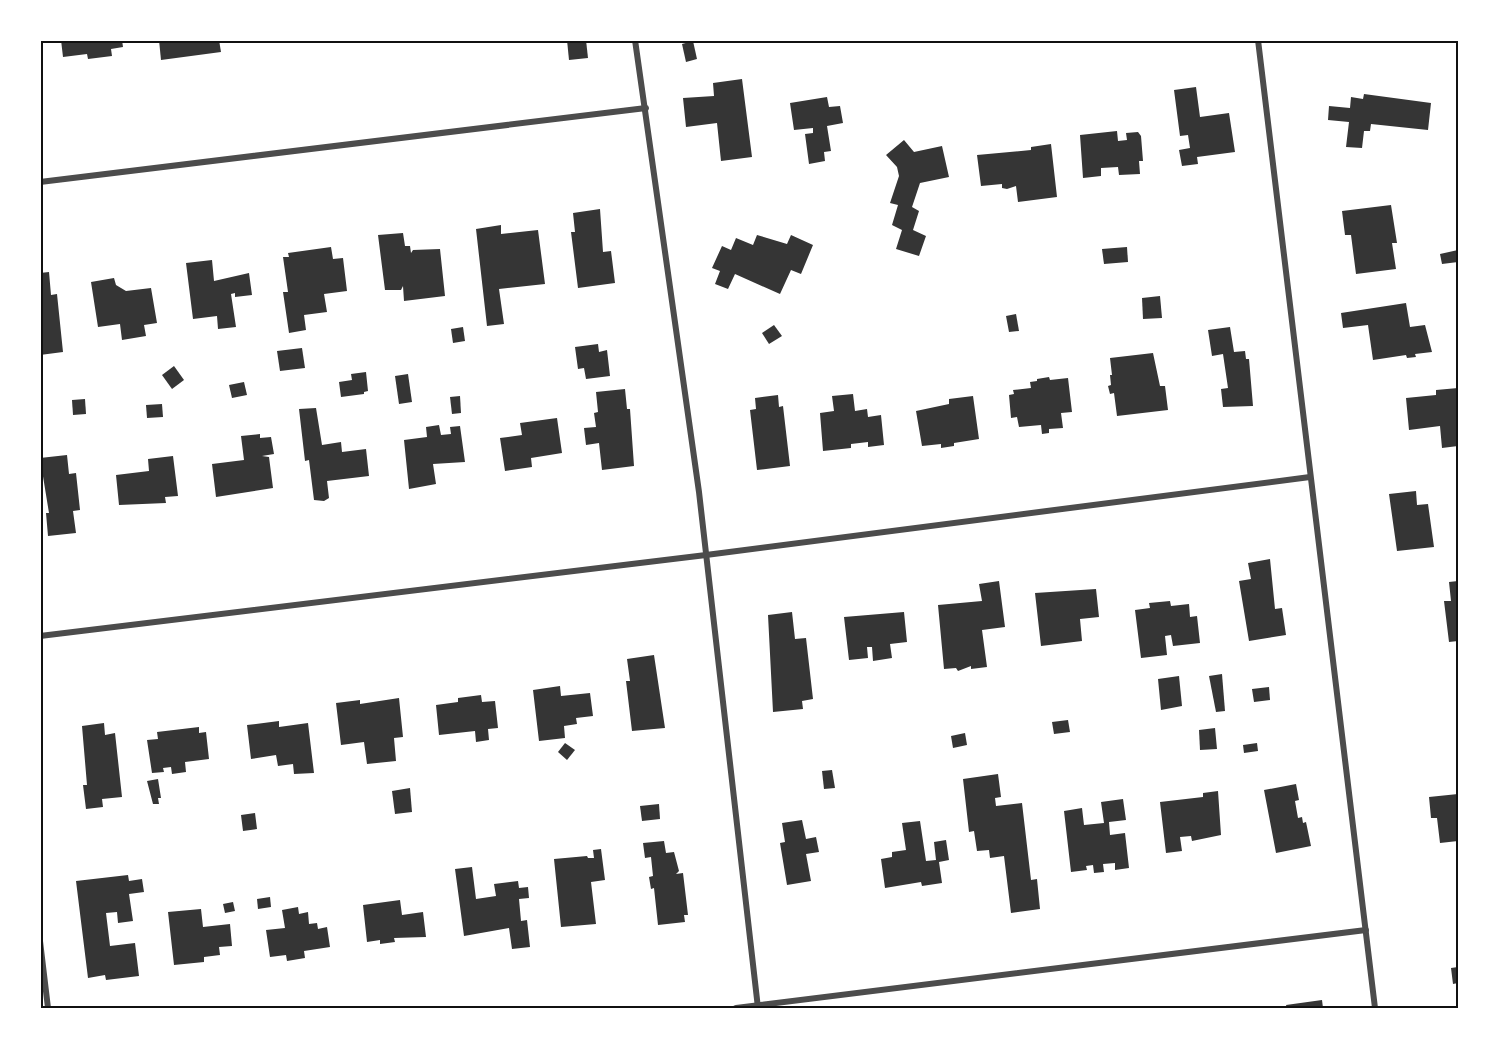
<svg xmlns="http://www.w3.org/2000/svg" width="1499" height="1049" font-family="Karla,sans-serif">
	<rect width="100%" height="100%" fill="#fff"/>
	<g fill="#353535">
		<polygon points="61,40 122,40 123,47 111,49 112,56 88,59 87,54 63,57"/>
		<polygon points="159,40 219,40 221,52 161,60"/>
		<polygon points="567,40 586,40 588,58 569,60"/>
		<polygon points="693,41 697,59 686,62 682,44"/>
		<polygon points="742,79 752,157 721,161 717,123 686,127 683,98 714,96 713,83"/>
		<polygon points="1196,87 1200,117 1229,113 1235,152 1197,157 1198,164 1182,166 1179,150 1190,148 1188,135 1180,136 1174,90"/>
		<polygon points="1364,94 1431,103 1428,130 1371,124 1370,131 1364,131 1362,148 1346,147 1349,122 1328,120 1329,106 1350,108 1351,97 1363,99"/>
		<polygon points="827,97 829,107 840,106 843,123 827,126 831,151 824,152 825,161 809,164 805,134 813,133 813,128 794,130 790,103"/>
		<polygon points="1117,131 1118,141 1127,140 1126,133 1138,132 1141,136 1143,161 1139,161 1140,174 1119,175 1118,167 1101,168 1101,176 1083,178 1080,135"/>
		<polygon points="904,140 914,152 942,146 949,177 920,183 912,207 919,211 913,230 926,236 919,256 896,249 902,230 892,225 898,205 890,203 899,176 897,167 886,155"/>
		<polygon points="1051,144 1057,197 1018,202 1016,186 1007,189 1002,188 1002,184 981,186 977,155 1031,150 1031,147"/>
		<polygon points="1391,205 1397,243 1392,243 1396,269 1356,274 1351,235 1345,235 1342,211"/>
		<polygon points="600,209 603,252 611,251 615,283 578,288 571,232 575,232 573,213"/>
		<polygon points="501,225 501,234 538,230 545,284 499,289 504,324 487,326 476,229"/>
		<polygon points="403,233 405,246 410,246 411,253 413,250 440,249 445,296 404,301 403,286 401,290 385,290 378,235"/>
		<polygon points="757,235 787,244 791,235 813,245 801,274 791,270 780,294 735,274 728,289 715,284 720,271 712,268 722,246 731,250 736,238 753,245"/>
		<polygon points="331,247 333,259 343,258 347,291 324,294 327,312 304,315 306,330 289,333 283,292 288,292 283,257 289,257 288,253"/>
		<polygon points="1127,247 1128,262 1104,264 1102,249"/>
		<polygon points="1458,250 1458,262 1442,264 1440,254"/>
		<polygon points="212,260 214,281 249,273 252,295 235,297 235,293 231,294 236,327 218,329 217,316 193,319 186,263"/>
		<polygon points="49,272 51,295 57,294 63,352 40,355 40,273"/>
		<polygon points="114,278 116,285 126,291 151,288 157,323 144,325 146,336 122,340 120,324 98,327 91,282"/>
		<polygon points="1160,296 1162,318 1143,319 1142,298"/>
		<polygon points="1406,303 1410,327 1425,325 1432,352 1415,354 1416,357 1407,358 1406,355 1373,360 1368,325 1343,328 1341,313"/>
		<polygon points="1016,314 1019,331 1009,332 1006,316"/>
		<polygon points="774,325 782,336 769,344 762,333"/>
		<polygon points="463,327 465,341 453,343 451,329"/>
		<polygon points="1230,327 1234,352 1245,351 1246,359 1249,359 1253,406 1223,407 1221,389 1228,388 1223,354 1212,356 1208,330"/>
		<polygon points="598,344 599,352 607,350 610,376 586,379 584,368 578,369 575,347"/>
		<polygon points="302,348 305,368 280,371 277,351"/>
		<polygon points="1153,353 1160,386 1165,386 1168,410 1117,416 1114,393 1110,394 1108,386 1111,385 1110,375 1112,375 1110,358"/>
		<polygon points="174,366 184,380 172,389 162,375"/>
		<polygon points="366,372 368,391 364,392 364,394 341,397 339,382 352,380 351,374"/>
		<polygon points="408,374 412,402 399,404 395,376"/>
		<polygon points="1049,377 1050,380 1068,378 1072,412 1061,413 1063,428 1049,429 1049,433 1042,434 1041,425 1019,427 1017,417 1011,418 1009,395 1014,394 1013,390 1031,388 1030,382 1037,381 1037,379"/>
		<polygon points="244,382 247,395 232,398 229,385"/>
		<polygon points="1458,388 1458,446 1442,448 1440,426 1409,430 1406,398 1436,395 1436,390"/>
		<polygon points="625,389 627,409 630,409 634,466 602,470 599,443 586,445 584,428 596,427 594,413 598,412 596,392"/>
		<polygon points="853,394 855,411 867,409 868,417 881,415 884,445 868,447 868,442 851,444 851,448 823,451 820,413 834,411 832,396"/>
		<polygon points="778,395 779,407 783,406 790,466 757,470 750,410 756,409 755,398"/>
		<polygon points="460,396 461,413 452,414 450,397"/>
		<polygon points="973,396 979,439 954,443 954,446 941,448 941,444 922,446 916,411 949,404 949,399"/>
		<polygon points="85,399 86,414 73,415 72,400"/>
		<polygon points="162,404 163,417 147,418 146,405"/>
		<polygon points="316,408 322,445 341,442 342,452 366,449 369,476 327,481 329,498 324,501 314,500 309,460 305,461 299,409"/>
		<polygon points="557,418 562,453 531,458 532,467 505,471 500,438 522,435 520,423"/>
		<polygon points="439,425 441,435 451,434 450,427 460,426 465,462 433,464 436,484 409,489 404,440 427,437 426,427"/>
		<polygon points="260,434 260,438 271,437 274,454 262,456 269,457 273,488 216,497 212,464 244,460 241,436"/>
		<polygon points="67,455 69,474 76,473 80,510 73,511 76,533 48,536 46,513 49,513 40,458"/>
		<polygon points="173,456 178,496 165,497 166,503 119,505 116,475 149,471 148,459"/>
		<polygon points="1416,491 1417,505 1428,504 1434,547 1397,551 1389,494"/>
		<polygon points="1270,559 1275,609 1282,608 1286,635 1249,641 1239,581 1251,579 1248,563"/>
		<polygon points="999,581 1005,627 982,630 987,667 971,669 971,666 958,671 956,668 944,669 938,605 982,601 979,584"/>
		<polygon points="1458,581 1458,641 1449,642 1444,601 1451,601 1449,582"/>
		<polygon points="1096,589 1099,617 1080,619 1082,641 1041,646 1035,593"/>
		<polygon points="1170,601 1171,606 1189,604 1190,617 1197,616 1200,643 1173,646 1171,635 1165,636 1167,655 1141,658 1135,610 1150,608 1149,603"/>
		<polygon points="792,612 795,639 806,638 813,699 802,701 803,709 773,712 768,615"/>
		<polygon points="904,612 907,642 890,644 892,658 873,661 872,647 867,647 868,658 849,660 844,617"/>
		<polygon points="654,655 665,728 632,731 626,681 630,681 627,659"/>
		<polygon points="1222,674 1225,711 1216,712 1209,676"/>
		<polygon points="1179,676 1182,706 1161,710 1158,679"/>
		<polygon points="560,686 561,696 590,693 593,716 576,718 577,724 564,726 565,738 539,741 533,690"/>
		<polygon points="1269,687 1270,700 1254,702 1252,689"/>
		<polygon points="481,695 482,702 495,701 498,728 488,729 489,740 476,742 475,731 439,735 436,705 458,702 458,698"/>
		<polygon points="399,698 403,737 394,738 396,761 367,764 364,742 341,745 336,703 360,700 360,704"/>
		<polygon points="1068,720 1070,732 1054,734 1052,722"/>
		<polygon points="279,721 279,727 308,723 314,773 294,774 293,764 278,766 276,755 251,759 247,725"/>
		<polygon points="104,723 105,735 115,733 122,797 102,799 103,807 86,809 83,785 87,785 82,726"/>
		<polygon points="199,727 199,733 206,732 209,759 185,762 186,772 172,774 171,767 163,768 164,772 152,773 147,740 158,739 157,732"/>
		<polygon points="1215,728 1217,749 1200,750 1199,730"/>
		<polygon points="965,733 967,745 953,748 951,736"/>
		<polygon points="565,743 575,750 567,760 558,752"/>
		<polygon points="1257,743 1258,751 1244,753 1243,745"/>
		<polygon points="832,770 835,788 824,789 822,771"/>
		<polygon points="998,774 1001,797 995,798 996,806 1022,803 1031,880 1037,879 1040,909 1011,913 1004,856 990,858 989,850 977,851 974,831 969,832 963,779"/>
		<polygon points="158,779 161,798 158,798 159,804 153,804 147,781"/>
		<polygon points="1296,784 1299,800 1295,801 1298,818 1302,817 1303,823 1306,822 1311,846 1276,853 1264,790"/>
		<polygon points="410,788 412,812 395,814 392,791"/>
		<polygon points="1218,791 1221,835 1192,841 1191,836 1180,837 1182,851 1166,853 1160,802 1203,797 1203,793"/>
		<polygon points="1458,794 1458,841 1440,843 1437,818 1431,818 1429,797"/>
		<polygon points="1123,799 1126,820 1109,822 1110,835 1125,833 1129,868 1115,870 1115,863 1103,864 1104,872 1094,873 1093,865 1086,866 1087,870 1071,872 1064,811 1082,808 1084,825 1104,823 1101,802"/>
		<polygon points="659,804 660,819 642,821 640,806"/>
		<polygon points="255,813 257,829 243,831 241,815"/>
		<polygon points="802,820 806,839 816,837 819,852 806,854 811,881 787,885 780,843 785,842 782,823"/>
		<polygon points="920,821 926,861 936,860 934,842 946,840 949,860 939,862 942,883 922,886 921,882 885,888 881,859 892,857 892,852 906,850 902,823"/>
		<polygon points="664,841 666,853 674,852 679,871 676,874 683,873 688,915 684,915 685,922 658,925 654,888 651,889 649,877 653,876 651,857 645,858 643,843"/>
		<polygon points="601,849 605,880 591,882 596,924 561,927 554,859 587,856 588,858 594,858 593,850"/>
		<polygon points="472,867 476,899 496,896 494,884 518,881 519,888 528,887 529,898 519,899 521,921 527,920 530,947 512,949 509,928 464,936 455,869"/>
		<polygon points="128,875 129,881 142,879 144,892 129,894 133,921 118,923 117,912 106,913 110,946 135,943 139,976 106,980 105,975 88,978 76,881"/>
		<polygon points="270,897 271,907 258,909 257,899"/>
		<polygon points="400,900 402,915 423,912 426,937 394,938 395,942 380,944 380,940 367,942 363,905"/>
		<polygon points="233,902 235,911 225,913 223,904"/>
		<polygon points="298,907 299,914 308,912 309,924 317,923 318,929 327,927 330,947 304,951 305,958 287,961 286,955 270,957 266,930 285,928 282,910"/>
		<polygon points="201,909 203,927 230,924 232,946 219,947 220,955 204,957 204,962 174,965 168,912"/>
		<polygon points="1458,967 1458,983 1453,984 1451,968"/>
		<polygon points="1322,1000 1323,1008 1287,1008 1286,1005"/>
	</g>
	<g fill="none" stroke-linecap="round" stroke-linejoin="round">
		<g stroke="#4c4c4c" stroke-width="6">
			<polyline points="635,40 699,492 758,1008"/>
			<polyline points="1258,40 1375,1008"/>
			<polyline points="40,182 646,108"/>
			<polyline points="40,636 706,555 1310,477"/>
			<polyline points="40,941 48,1008"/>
			<polyline points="736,1008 1366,930"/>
		</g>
	</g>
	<rect width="1499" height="1049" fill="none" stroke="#ffffff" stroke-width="84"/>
	<rect x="42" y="42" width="1415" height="965" fill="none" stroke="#111" stroke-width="2"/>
</svg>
